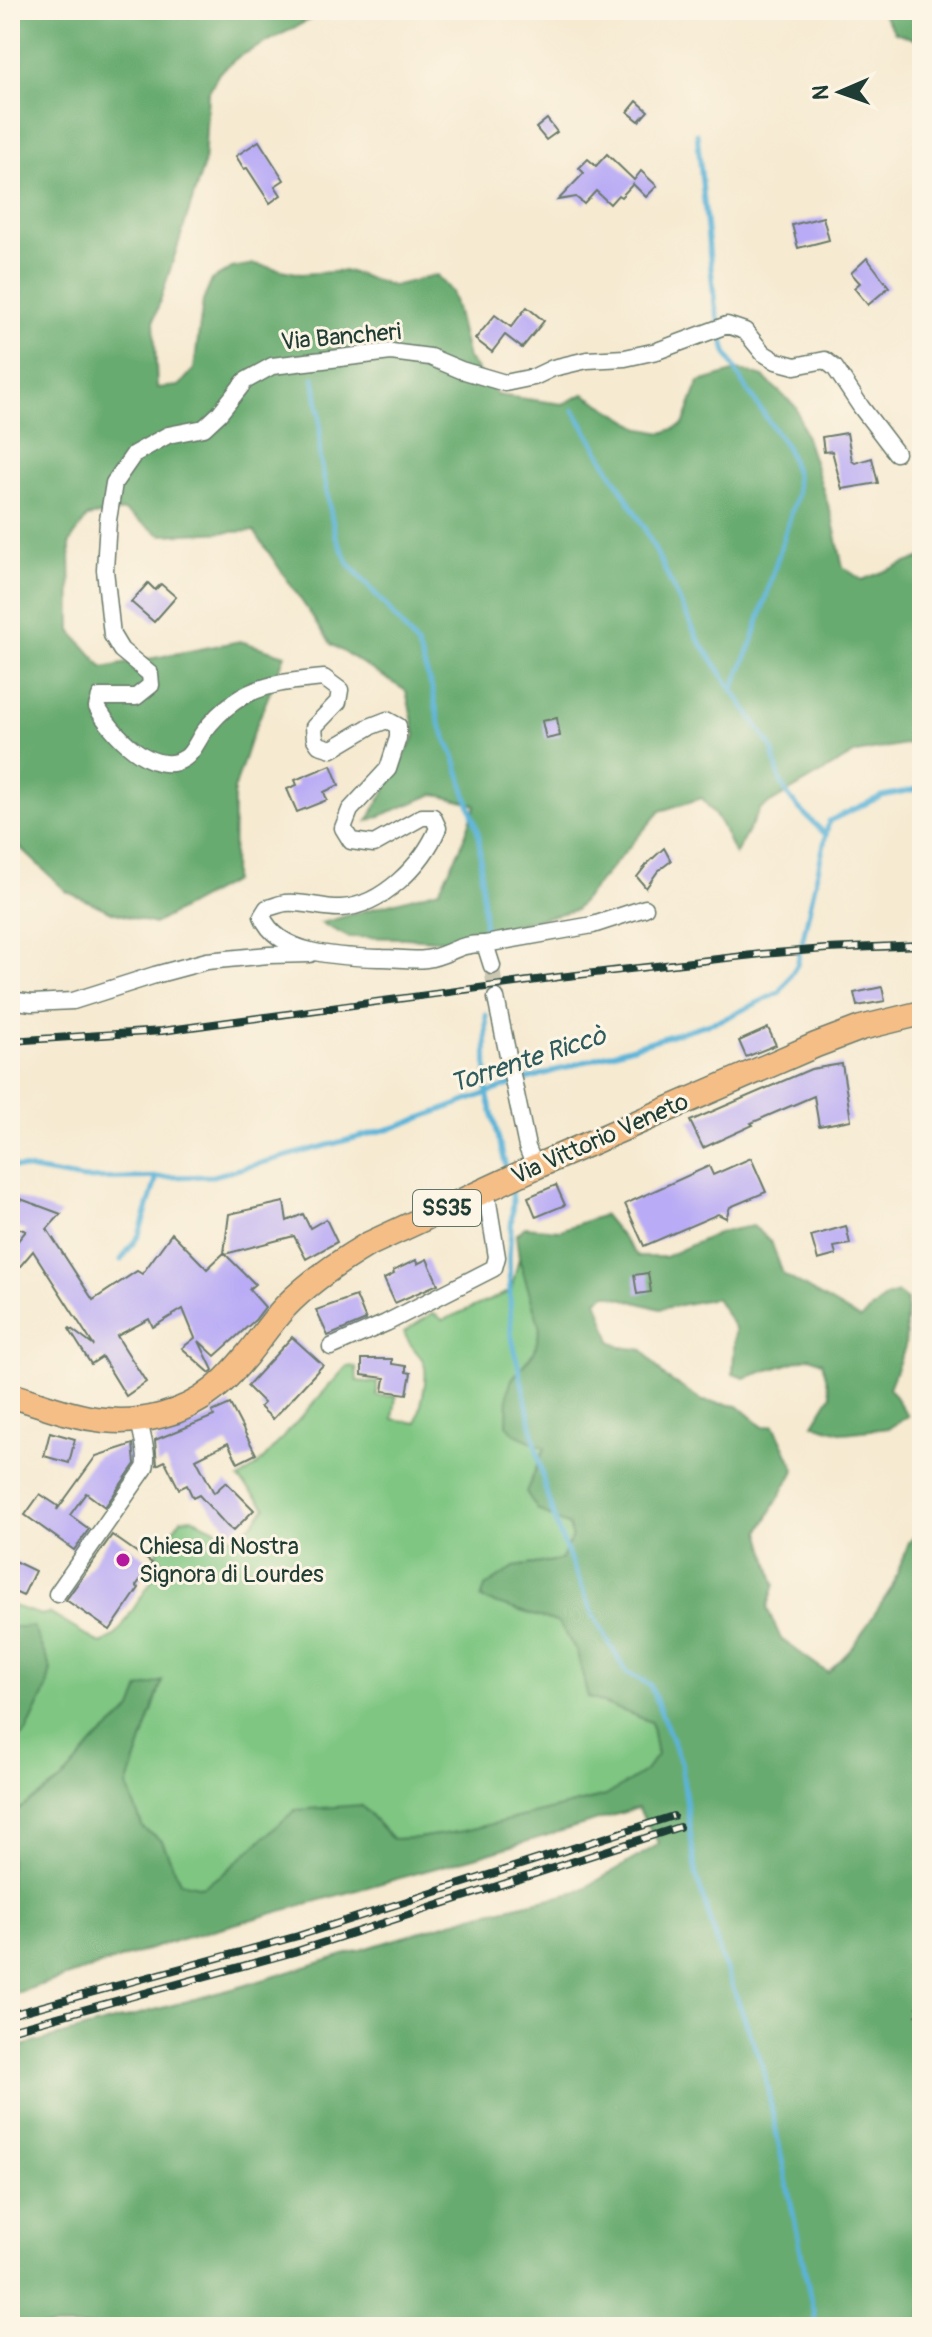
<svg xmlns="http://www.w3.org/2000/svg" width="932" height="2337" font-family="Pangolin,sans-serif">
	<rect width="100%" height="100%" fill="#fcf5e5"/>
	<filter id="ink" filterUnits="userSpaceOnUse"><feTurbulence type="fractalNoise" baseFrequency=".0125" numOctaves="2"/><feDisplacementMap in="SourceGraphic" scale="16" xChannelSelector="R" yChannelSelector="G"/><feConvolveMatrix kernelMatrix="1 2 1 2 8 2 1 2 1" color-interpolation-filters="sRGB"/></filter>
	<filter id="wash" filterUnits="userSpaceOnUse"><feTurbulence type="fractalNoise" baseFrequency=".006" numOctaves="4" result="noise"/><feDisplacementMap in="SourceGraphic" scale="32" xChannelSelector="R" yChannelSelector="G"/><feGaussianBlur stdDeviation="1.8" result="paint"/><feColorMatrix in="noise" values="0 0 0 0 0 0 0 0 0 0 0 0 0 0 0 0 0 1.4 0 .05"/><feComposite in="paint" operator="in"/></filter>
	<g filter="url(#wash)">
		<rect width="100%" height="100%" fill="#f6ead1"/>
		<path fill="#7fc682" stroke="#4f825b" stroke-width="2" d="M519 1258 540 1328 535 1351 512 1379 516 1434 545 1448 538 1510 569 1526 572 1537 561 1560 514 1567 481 1598 559 1623 577 1652 588 1697 651 1722 657 1755 644 1772 606 1796 464 1831 417 1838 393 1839 361 1805 223 1874 202 1887 180 1882 162 1841 143 1828 127 1786 162 1682 140 1688 132 1709 95 1742 63 1779 15 1812 10 1810V1743L26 1733 33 1627H10V1605L41 1615 49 1613 101 1644 117 1634 164 1562 156 1554 181 1519 192 1518 234 1538 254 1522 266 1507 239 1479 258 1465 347 1366 356 1367 357 1381 377 1383V1396H396L393 1419 417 1423C420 1406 431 1373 422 1359 415 1349 408 1344 404 1332L433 1313 443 1320 511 1291Z"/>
		<g fill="#67ab70" stroke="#437452" stroke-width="2">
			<polygon points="10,10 343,10 324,12 238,57 219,73 208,93 204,164 154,320 157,388 179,386 194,369 203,301 212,280 232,268 254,264 301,274 347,271 393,286 437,275 452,292 468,358 497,395 563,404 584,394 642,429 663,433 683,425 699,382 740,370 763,377 796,407 832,517 843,567 862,580 922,557 922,741 856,753 760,809 735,855 721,824 702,798 660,811 575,910 448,941 405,938 348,937 321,923 439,890 460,849 476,805 434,794 368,821 416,735 406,691 331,644 254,531 161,535 124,511 87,517 70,542 71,631 103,668 240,641 285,655 250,741 234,790 233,881 154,924 112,912 67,892 10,838"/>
			<polygon points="880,10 922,10 922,42 895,32"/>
			<polygon points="604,1215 638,1257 665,1257 720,1232 753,1226 771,1241 783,1274 860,1319 886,1297 898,1293 907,1300 905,1347 889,1388 908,1416 889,1428 844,1433 813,1424 831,1395 822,1362 810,1357 744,1378 733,1374 735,1328 716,1298 660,1309 606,1294 597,1300 611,1341 621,1347 643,1350 664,1376 703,1401 738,1406 763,1427 774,1425 795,1469 760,1531 775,1585 767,1608 781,1639 828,1673 853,1647 892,1587 909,1542 922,1528 922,2327 10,2327 10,2049 243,1986 471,1916 578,1892 659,1844 638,1808 475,1857 181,1939 10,1995 10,1810 15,1812 63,1779 95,1742 132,1709 140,1688 162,1681 127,1786 143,1828 162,1841 180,1882 202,1887 223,1874 295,1810 361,1805 392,1839 417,1838 464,1831 606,1796 644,1772 657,1755 651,1722 588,1697 577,1652 559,1623 481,1599 485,1587 514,1567 561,1560 572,1537 569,1526 538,1510 526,1492 545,1448 515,1434 507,1425 508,1391 512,1379 535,1351 540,1328 519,1258 516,1235 525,1227 560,1230"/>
			<polygon points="10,1627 33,1627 51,1669 46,1691 26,1733 10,1743"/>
		</g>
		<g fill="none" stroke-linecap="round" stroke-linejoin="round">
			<g stroke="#5bb4d8" stroke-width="5">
				<polyline points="697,134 715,306 726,352 742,382 787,448 796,474 797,494 752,643 732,691"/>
				<polyline points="314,378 320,416 320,457 335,535 349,564 387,607 417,645 432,688 439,722 455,759 479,836 485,937"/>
				<path d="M574 410 644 527 698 639 771 746C775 756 776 766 779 776 785 800 810 818 826 835"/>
				<polyline points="486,1015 487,1093 507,1171"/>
				<polyline points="10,1166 84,1179 213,1176 396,1127 518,1082 724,1019 780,992 797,965 829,821 882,796 922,788"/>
				<polyline points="511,1188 513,1200 509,1257 511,1333 545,1488 558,1530 592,1612 625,1671 650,1685 681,1762 696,1875 722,1959 763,2067 814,2315 813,2327"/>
				<polyline points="121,1260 139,1235 157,1177"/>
			</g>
		</g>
		<g id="blocks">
			<g fill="#b9abf5">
				<polygon points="637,101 648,111 639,121 628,112"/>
				<polygon points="547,119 557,132 546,140 536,128"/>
				<polygon points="259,141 284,180 275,186 281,195 270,203 247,168 244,169 236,156"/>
				<polygon points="607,154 634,180 641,171 657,186 646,197 633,184 621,197 618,195 610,204 596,191 584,204 576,197 558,200 584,173 579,168 588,159 596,166"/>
				<polygon points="823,217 829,240 798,248 792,225"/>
				<polygon points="867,258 889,287 868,305 854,288 860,283 851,273"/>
				<polygon points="527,307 544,321 522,348 505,335 492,352 475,339 495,315 511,327"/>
				<polygon points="847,433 852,461 855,463 872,458 878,483 842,489 832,451 824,452 822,437"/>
				<polygon points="148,583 155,590 161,584 176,597 154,622 131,602"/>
				<polygon points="557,718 560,736 546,739 542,721"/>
				<polygon points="331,765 339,785 324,792 327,800 297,812 287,789 297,785 295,780"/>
				<polygon points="664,848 671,861 658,871 646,888 637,877 648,863"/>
				<polygon points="882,987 885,1001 857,1006 854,993"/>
				<polygon points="768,1028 776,1045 746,1057 739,1041"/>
				<polygon points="842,1064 851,1120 819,1126 814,1096 751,1123 753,1125 703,1148 690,1121 811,1069"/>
				<polygon points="751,1158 766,1192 730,1207 726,1218 718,1214 644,1246 625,1204 709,1166 713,1175"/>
				<polygon points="556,1185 565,1205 536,1217 528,1197"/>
				<polygon points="10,1195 61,1214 47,1229 93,1300 137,1271 142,1274 172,1233 207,1269 224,1253 229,1214 284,1202 287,1221 303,1214 310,1228 326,1219 337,1242 306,1259 294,1236 225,1254 255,1284 249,1289 265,1307 255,1320 215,1356 199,1341 213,1370 210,1373 182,1348 195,1338 183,1309 153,1327 149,1319 117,1336 146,1382 126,1396 102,1357 91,1364 69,1329 70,1328 94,1346 33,1251 10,1278 10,1250 26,1231 10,1225"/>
				<polygon points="846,1226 850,1244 834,1247 836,1255 818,1260 811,1236"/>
				<polygon points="427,1259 438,1284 395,1303 384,1279 394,1274 393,1271 416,1260 417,1264"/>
				<polygon points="648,1273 651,1292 637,1294 634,1275"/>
				<polygon points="356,1296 366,1320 328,1336 316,1310"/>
				<polygon points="292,1337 323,1365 273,1419 260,1407 264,1403 247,1386"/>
				<polygon points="362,1359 392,1359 392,1364 406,1366 406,1372 411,1373 407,1394 383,1391 385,1378 362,1375"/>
				<polygon points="230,1404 256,1454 238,1463 228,1443 196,1459 214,1493 226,1482 254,1510 233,1531 227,1526 199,1495 193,1498 187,1485 179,1489 165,1461 157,1465 155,1440 214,1416 212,1412"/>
				<polygon points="50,1432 75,1439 69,1463 44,1456"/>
				<polygon points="133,1444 135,1464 105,1507 86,1493 70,1515 89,1529 74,1550 25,1515 40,1494 58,1506 57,1510 96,1456"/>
				<polygon points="112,1535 152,1563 136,1586 139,1588 110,1630 66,1600"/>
				<polygon points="10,1559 35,1571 23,1596 10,1590"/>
			</g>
		</g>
	</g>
	<g filter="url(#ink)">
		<use href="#blocks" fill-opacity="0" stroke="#6a7a6b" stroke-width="2"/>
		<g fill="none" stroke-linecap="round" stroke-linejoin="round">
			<polyline stroke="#cbc7b2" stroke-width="16" stroke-dasharray="16 8" stroke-linecap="butt" points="492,966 496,998"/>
			<g stroke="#6a7a6b" stroke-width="19">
				<g id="minor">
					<polyline points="485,944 593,925 645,908"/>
					<path d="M492 966 485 944C457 943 449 956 426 959 412 961 397 958 383 958 345 957 279 957 262 916L267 908C273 907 279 904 285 903 303 901 323 909 341 908 382 906 423 864 438 828L433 817H422L374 844 351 841 343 828 350 810 388 769 398 738V726L387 720 369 727 332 749 319 745 315 739 314 727 338 702 340 690 324 678C293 681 261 683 234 702 224 709 211 722 203 733 198 740 193 753 185 758 153 779 111 732 97 707L100 697H136L151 685 150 674 121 650 112 635 105 570 108 520 114 483 134 454 168 435 204 428 219 414 245 381 272 366 391 352 430 357 461 370 505 383 534 377 553 368 587 360 625 358 657 351 727 325 745 331 763 353 776 361 795 366 825 360 835 368 861 407 896 453"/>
					<polyline points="496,998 527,1147 535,1167"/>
					<polyline points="10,1000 32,1003 73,1001 155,975 207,961 269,955 310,954"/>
					<polyline points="331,1347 386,1323 494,1268 497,1257 486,1190"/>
					<path d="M57 1594 145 1468C149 1455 141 1434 139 1419"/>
				</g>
			</g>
			<g stroke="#6a7a6b" stroke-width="27">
				<path id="primary" d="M10 1395C41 1404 72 1417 104 1420 141 1424 184 1414 213 1390 226 1380 237 1367 247 1355 260 1339 271 1322 285 1307 309 1282 337 1263 367 1245L535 1167 816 1045 861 1028 922 1013"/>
			</g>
			<g stroke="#6a7a6b" stroke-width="3" stroke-dasharray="2 6" stroke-linecap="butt">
				<polyline points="922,1992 919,1994 916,2016 922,2032"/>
				<polyline points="912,2327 922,2310"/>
			</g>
			<use href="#minor" stroke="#fff" stroke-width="16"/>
			<use href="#primary" stroke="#f6be87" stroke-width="24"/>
			<g stroke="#1f3d34" stroke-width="8">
				<g id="rail">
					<polyline points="10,1041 162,1031 559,977 762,954 826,949 922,945"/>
					<polyline points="10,2015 298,1936 673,1816"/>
					<polyline points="10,2030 294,1952 679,1827"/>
				</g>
			</g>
			<use href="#rail" stroke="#fcf5e5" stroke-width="5" stroke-dasharray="15" stroke-linecap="butt"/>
		</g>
	</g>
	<circle fill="#b5179e" stroke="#fcf5e5" stroke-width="3" cx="123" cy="1560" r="8"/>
	<g text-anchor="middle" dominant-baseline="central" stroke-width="6" stroke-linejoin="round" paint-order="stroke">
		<rect fill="#fcf5e5" stroke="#617469" stroke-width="2" x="413" y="1190" width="68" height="36" rx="6"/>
		<g font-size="22" font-weight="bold" fill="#1f3d34">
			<text x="447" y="1208">SS35</text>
		</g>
		<g font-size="24" fill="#1f3d34" stroke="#fcf5e5">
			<text transform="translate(341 337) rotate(-5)">Via Bancheri</text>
			<text transform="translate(600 1139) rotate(-24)">Via Vittorio Veneto</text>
		</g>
		<g font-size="24" fill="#1f3d34" stroke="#fcf5e5" text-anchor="start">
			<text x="139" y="1546">Chiesa di Nostra<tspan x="139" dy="28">Signora di Lourdes</tspan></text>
		</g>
		<g font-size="26" font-style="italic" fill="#2e5b5d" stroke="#fcf5e5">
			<text transform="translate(528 1060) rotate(-18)">Torrente Riccò</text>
		</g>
	</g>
	<rect width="932" height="2337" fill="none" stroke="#fcf5e5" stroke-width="40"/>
	<g transform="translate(840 92) rotate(268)" stroke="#fcf5e5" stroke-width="6" paint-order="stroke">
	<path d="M0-6L14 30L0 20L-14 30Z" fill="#1f3d34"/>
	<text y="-12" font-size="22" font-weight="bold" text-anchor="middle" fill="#1f3d34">N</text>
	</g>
</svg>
